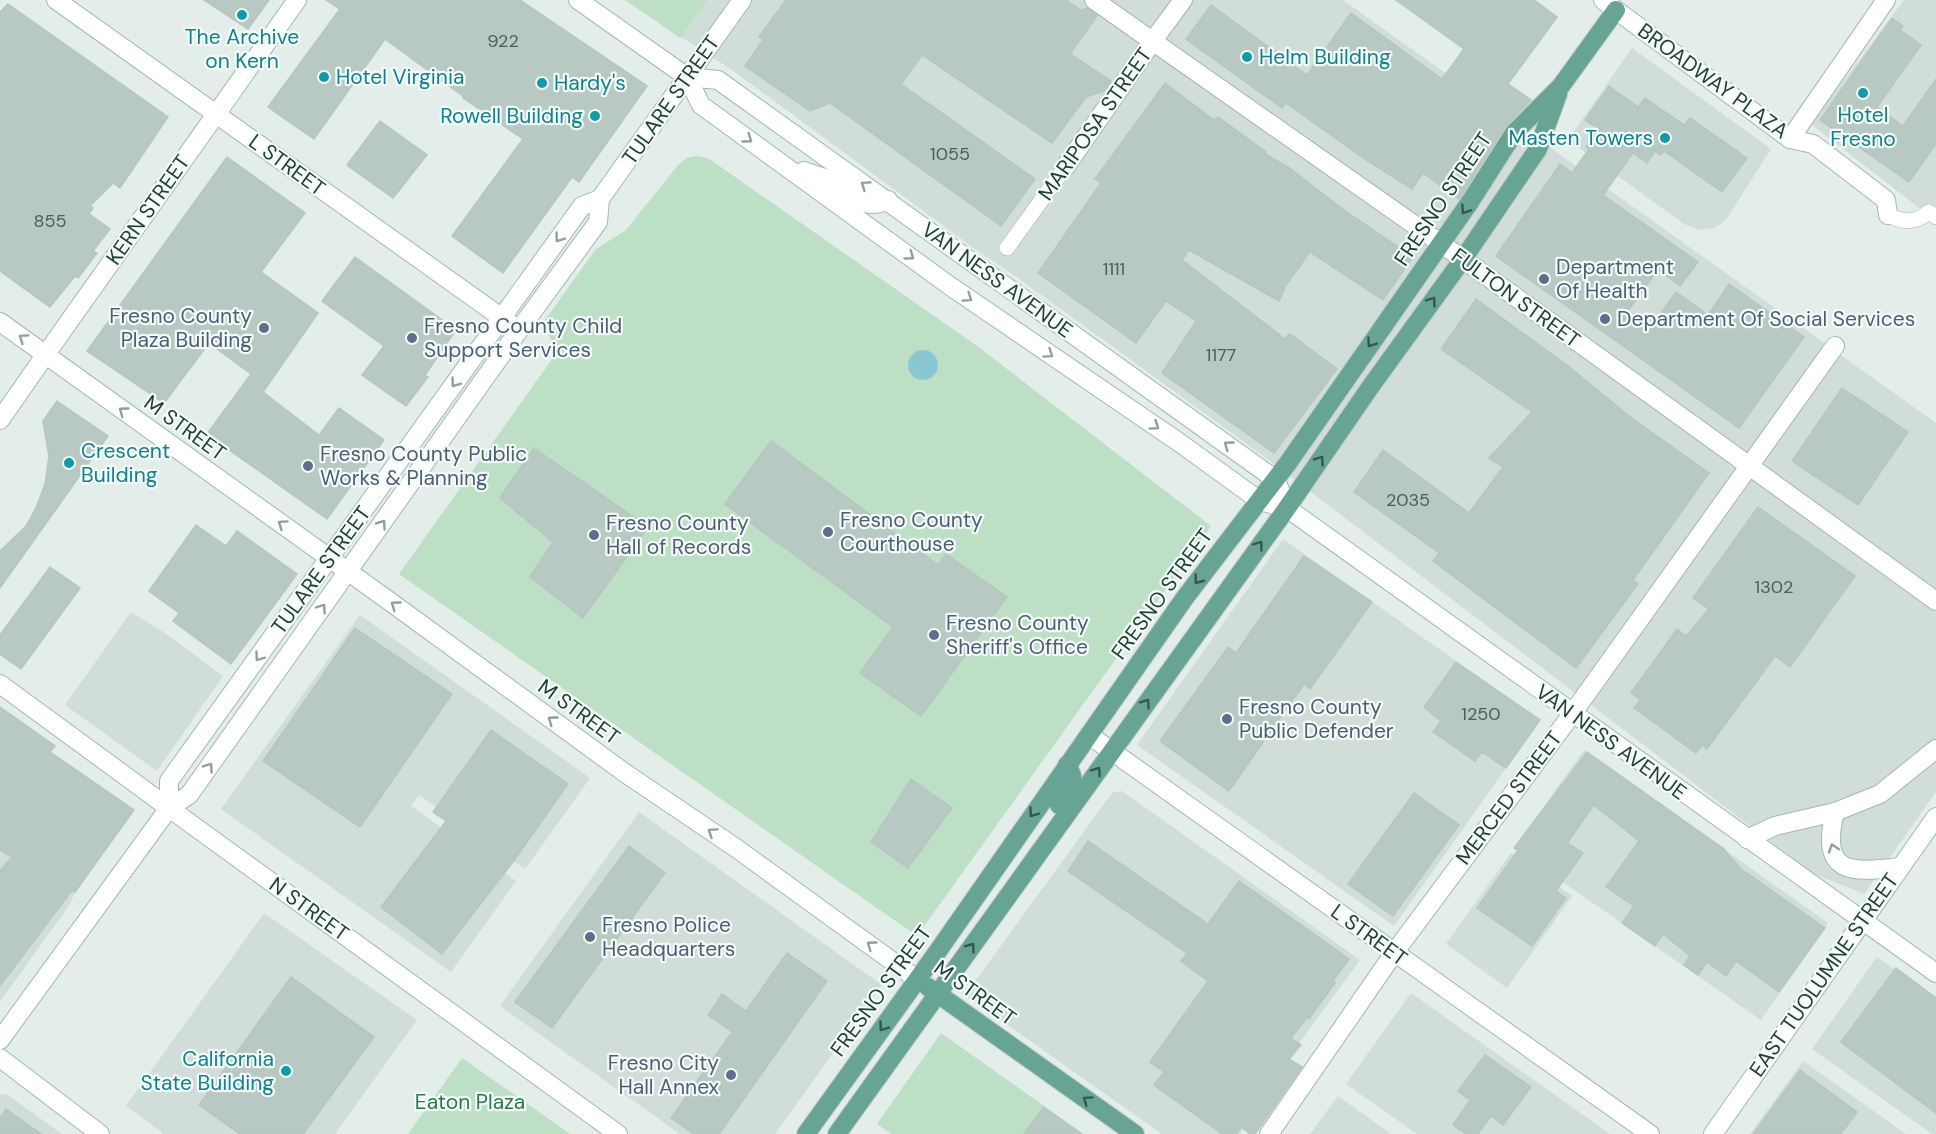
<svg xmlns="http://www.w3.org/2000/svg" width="1936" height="1134" font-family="'DM Sans',sans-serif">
	<rect width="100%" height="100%" fill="#e3ede9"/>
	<g fill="#d1ddd8">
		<polygon points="624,0 1343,0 1936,423 1936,792 1864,894 1812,873 1266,458 1018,278 975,249 732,70"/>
		<polygon points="1904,0 1936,0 1936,221 1811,124"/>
		<polygon points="1632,48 1771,149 1726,220 1714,228 1700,230 1684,224 1568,140"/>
		<polygon points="1283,539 1540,720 1394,926 1137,745"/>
		<polygon points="131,612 165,633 223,676 157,771 65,705"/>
		<polygon points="360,615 590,778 525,869 419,795 411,806 516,881 451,972 221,809"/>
		<polygon points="1584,750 1828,923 1761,1020 1514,848"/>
		<polygon points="1122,791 1360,960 1294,1050 1240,1134 1162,1134 965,995 1112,793"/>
		<polygon points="639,812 882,985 775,1134 680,1134 500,1006"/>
		<polygon points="11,846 75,892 70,904 0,1002 0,850 6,853"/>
		<polygon points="1511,853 1572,896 1507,988 1446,944"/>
		<polygon points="264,913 417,1020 335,1134 164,1134 126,1106"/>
		<polygon points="1877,957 1936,1000 1936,1134 1932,1134 1812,1049"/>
		<polygon points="1411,993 1610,1134 1417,1134 1346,1084"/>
		<polygon points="1803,1061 1906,1134 1750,1134"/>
		<polygon points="6,1094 62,1134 0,1134 0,1095"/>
		<polygon points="1338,1096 1391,1134 1310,1134"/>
	</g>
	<g fill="#bcdfc6">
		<polygon points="626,0 707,0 680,38"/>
		<polygon points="696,156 708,158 977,346 1211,526 917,936 399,574 555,355 545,320 596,249 626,230 679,164 687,158"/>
		<polygon points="941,1033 1044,1106 1024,1134 891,1134 877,1124"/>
		<polygon points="462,1058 570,1134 408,1134"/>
	</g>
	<circle fill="#8ac7d3" cx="923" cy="365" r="15"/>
	<g fill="#b8c8c2" stroke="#b5c7c0" stroke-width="1.5">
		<polygon points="204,0 269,0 248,29"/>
		<polygon points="326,0 520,0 647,86 579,182 572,177 503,273 452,236 523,139 463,98 464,97 385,39 314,139 268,107 340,9"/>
		<polygon points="786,0 1066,0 1081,10 1087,8 1097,16 1070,54 1111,81 1104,91 1086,97 1052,143 922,55 901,84 1035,179 1001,226 830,103 810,111 745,66 763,40 759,37"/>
		<polygon points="1396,0 1534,0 1557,17 1508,84 1531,100 1505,127 1459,199 1423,173 1412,189 1363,158 1286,103 1282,108 1186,39 1211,5 1307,75 1351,13 1442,79 1464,49"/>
		<polygon points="8,4 168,117 120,188 113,183 90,206 93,208 89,214 110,229 93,251 97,253 78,278 75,276 50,307 0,271 0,12"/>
		<polygon points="1892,18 1903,26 1900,30 1921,45 1877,107 1903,126 1936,79 1936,144 1909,182 1820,120"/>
		<polygon points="1165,83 1214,120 1218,117 1266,152 1265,154 1288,167 1344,210 1413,257 1383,300 1310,252 1286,285 1279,301 1189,250 1182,260 1285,339 1290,334 1337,369 1274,453 1162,373 1196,321 1166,301 1136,343 1038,273 1101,183 1095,179"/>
		<polygon points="1609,86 1638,107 1645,98 1684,125 1690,118 1747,158 1722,192 1664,151 1660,155 1655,151 1647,163 1633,153 1603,195 1698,262 1680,286 1658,270 1627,312 1650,328 1676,292 1708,315 1729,284 1804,337 1739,428 1496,256 1560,164 1572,173 1589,149 1586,147 1599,129 1585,120"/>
		<polygon points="380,121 427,155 393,198 347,165"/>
		<polygon points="227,157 305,213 261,272 318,313 263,392 319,435 339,408 384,440 327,519 207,434 251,374 209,343 164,403 87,351"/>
		<polygon points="355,257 456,330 425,375 428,377 406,406 362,375 384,346 322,301"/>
		<polygon points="1476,299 1568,366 1633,419 1709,473 1633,580 1638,584 1576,668 1433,561 1439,553 1354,492 1383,450 1469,513 1503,467 1489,458 1532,412 1441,349"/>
		<polygon points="1842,388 1908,432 1858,505 1792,461"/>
		<polygon points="57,401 108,436 0,588 0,551 26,526 36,508 45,484 49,456 43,421"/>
		<polygon points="771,441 938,565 946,554 1007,597 921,716 860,673 893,627 725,504"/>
		<polygon points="534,448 648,527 583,618 530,577 553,542 500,498"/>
		<polygon points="1758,507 1855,576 1790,667 1775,656 1707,749 1702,745 1696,753 1634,708 1641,700 1631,693 1677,629 1686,636 1709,609 1693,598"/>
		<polygon points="196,525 226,546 237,531 297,574 231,664 173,621 179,613 149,591"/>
		<polygon points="1304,556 1372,602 1310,689 1304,684 1229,791 1160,741 1228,647 1236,653"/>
		<polygon points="50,567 80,588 21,669 0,654 0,635"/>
		<polygon points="355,628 452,694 360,827 263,761"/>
		<polygon points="1456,662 1540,720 1506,768 1482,752 1475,761 1433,732 1441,721 1424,707"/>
		<polygon points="0,707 55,746 50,752 134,810 75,892 72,890 0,986 0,871 12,857 0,850"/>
		<polygon points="491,730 568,784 513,862 442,954 381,907 446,821 433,812"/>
		<polygon points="1587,752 1724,849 1741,869 1825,928 1779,992 1736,961 1726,976 1707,962 1698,975 1684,965 1690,956 1663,934 1655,946 1622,923 1634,906 1606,887 1639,841 1594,805 1567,843 1583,853 1556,891 1566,898 1532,946 1477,908 1518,850 1514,848"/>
		<polygon points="911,779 952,808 908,868 871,842"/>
		<polygon points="1414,793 1459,825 1393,916 1348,884"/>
		<polygon points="1088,841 1208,924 1239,881 1349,959 1333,981 1335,983 1309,1019 1307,1017 1291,1038 1301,1045 1289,1059 1302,1067 1255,1134 1250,1134 1241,1127 1236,1134 1222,1134 1154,1085 1164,1072 1150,1062 1208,981 1181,961 1187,953 1068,871"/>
		<polygon points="629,846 665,873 552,1028 515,1002"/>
		<polygon points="787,953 827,981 719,1134 694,1134 671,1118 732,1032 708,1015 722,994 746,1011"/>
		<polygon points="1896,968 1936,998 1936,1113 1841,1042"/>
		<polygon points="291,977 374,1037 303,1134 240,1134 199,1105"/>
		<polygon points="1485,1055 1531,1087 1503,1125 1491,1116 1478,1134 1466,1134 1453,1125 1470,1100 1458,1091"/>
		<polygon points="1800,1070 1857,1112 1841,1134 1753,1134"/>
		<polygon points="1044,1107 1082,1134 1024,1134"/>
		<polygon points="6,1109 41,1134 0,1134 0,1118"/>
	</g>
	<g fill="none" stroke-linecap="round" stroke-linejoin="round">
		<g stroke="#a5b6b0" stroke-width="16">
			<g id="pedestrian">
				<path d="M1888 215C1904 223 1915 223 1929 212L1936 217"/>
				<polyline points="1007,248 1066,166"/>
			</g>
		</g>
		<g stroke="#a5b6b0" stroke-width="20">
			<g id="minor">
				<polyline points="1616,10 1790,139 1813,144 1886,200 1888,215"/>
				<polyline points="1790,139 1886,0"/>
				<polyline points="1066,166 1152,42"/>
				<polyline points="0,420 46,354"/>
				<polyline points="0,684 169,808"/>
				<polyline points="1747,839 1775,826 1835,812 1880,794 1936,749"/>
			</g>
		</g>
		<g stroke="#a5b6b0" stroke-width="20">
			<g id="tertiary">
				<polyline points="56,0 519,330"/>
				<polyline points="1094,0 1463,259 1936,601"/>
				<polyline points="1603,0 1616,10"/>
				<polyline points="1152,42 1183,0"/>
				<polyline points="46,354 297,0"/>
				<polyline points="1089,735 1650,1134"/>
				<polyline points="169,808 618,1134"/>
				<polyline points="1269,1134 1394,953 1572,714 1835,346"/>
			</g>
		</g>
		<g stroke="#a1b9b1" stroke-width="20">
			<g id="secondary">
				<polyline points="578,0 687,77 701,105 950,286 1180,443 1260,501 1287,508 1936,973"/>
				<polyline points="687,77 718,80 1276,480 1287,508"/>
				<path d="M804 171C815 175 827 178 836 183 856 195 862 212 888 200"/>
				<polyline points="0,322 385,598 625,773 736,848 918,980"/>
				<polyline points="169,808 169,781 582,206 600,199"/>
				<path d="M1835 812C1819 875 1851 873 1900 867"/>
				<polyline points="0,1040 169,808 189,795 519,330 598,222 600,199 742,0"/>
				<polyline points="0,1058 100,1134"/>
				<polyline points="1713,1134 1936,817"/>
			</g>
		</g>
		<g stroke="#c1cac7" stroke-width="20">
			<g id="primary">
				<path d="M1059 805C1070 789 1079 784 1067 765"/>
				<polyline points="928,987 1135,1134"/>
				<polyline points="806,1134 938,951 1184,599 1288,463 1470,202 1514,133 1561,86 1616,10"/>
				<polyline points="837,1134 1287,508 1371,386 1463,259 1538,149 1558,94"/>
			</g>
		</g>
		<use href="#pedestrian" stroke="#fff" stroke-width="15"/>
		<use href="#minor" stroke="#fff" stroke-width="18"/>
		<use href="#tertiary" stroke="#fff" stroke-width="18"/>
		<use href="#secondary" stroke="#fff" stroke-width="18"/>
		<use href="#primary" stroke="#67a495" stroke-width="18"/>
	</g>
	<defs><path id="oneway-chevron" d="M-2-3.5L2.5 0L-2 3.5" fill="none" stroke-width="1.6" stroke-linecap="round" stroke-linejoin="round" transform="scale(1.5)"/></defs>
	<g stroke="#90a09c">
		<use href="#oneway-chevron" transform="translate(748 139) rotate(36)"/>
		<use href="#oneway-chevron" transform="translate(865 185) rotate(-145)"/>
		<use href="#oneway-chevron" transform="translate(559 238) rotate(126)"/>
		<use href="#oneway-chevron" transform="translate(910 256) rotate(36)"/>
		<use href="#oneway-chevron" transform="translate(968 298) rotate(35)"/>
		<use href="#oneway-chevron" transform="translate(23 338) rotate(-145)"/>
		<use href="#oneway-chevron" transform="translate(1049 354) rotate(34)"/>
		<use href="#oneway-chevron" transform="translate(455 383) rotate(126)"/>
		<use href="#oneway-chevron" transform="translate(123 411) rotate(-144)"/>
		<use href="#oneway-chevron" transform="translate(1155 426) rotate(34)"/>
		<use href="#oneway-chevron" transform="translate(1228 445) rotate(-144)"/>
		<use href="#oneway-chevron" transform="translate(282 524) rotate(-145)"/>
		<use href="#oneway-chevron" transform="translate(382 524) rotate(-55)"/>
		<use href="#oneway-chevron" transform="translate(395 605) rotate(-144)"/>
		<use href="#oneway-chevron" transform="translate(322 608) rotate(-55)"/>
		<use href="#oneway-chevron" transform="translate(259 657) rotate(126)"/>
		<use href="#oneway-chevron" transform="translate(552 720) rotate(-144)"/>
		<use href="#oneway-chevron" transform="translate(209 767) rotate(-55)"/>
		<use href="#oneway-chevron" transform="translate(712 832) rotate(-146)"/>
		<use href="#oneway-chevron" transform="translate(1833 848) rotate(-108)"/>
		<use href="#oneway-chevron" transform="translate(871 945) rotate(-144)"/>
	</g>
	<g stroke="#33594f">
		<use href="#oneway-chevron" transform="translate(1465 210) rotate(124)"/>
		<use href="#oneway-chevron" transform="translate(1432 301) rotate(-54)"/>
		<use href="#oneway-chevron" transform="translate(1371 343) rotate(125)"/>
		<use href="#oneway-chevron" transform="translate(1320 460) rotate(-55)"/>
		<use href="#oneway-chevron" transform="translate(1259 545) rotate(-54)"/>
		<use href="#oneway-chevron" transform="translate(1198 580) rotate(127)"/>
		<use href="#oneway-chevron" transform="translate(1146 703) rotate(-54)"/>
		<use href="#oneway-chevron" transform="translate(1097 771) rotate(-55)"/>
		<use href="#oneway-chevron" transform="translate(1033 813) rotate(125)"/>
		<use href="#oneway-chevron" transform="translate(971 947) rotate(-53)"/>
		<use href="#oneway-chevron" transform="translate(883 1027) rotate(126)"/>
		<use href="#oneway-chevron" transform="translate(1087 1100) rotate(-145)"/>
	</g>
	<g fill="#0f9aa8" stroke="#f4faf7" stroke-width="2">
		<circle cx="242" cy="15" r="6"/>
		<circle cx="1247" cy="57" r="6"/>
		<circle cx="324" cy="77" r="6"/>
		<circle cx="542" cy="83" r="6"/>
		<circle cx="1863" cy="93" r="6"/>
		<circle cx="595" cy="116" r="6"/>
		<circle cx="1665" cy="138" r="6"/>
		<circle cx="69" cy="463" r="6"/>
		<circle cx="286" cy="1071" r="6"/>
	</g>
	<g fill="#5c6f8a" stroke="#f4faf7" stroke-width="2">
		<circle cx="1544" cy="279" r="6"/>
		<circle cx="1605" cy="319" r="6"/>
		<circle cx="264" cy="328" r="6"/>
		<circle cx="412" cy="338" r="6"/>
		<circle cx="308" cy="466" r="6"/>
		<circle cx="828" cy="532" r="6"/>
		<circle cx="594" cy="535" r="6"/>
		<circle cx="934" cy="635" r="6"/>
		<circle cx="1227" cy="719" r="6"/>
		<circle cx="590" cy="937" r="6"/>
		<circle cx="731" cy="1075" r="6"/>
	</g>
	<g text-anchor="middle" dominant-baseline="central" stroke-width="4.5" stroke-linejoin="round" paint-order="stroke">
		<g font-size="18" fill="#48625a">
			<text x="503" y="41">922</text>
			<text x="950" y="154">1055</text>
			<text x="50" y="221">855</text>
			<text x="1114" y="269">1111</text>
			<text x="1221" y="355">1177</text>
			<text x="1408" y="500">2035</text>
			<text x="1774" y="587">1302</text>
			<text x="1481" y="714">1250</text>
		</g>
		<g font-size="21" fill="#0d838f" stroke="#f4faf7" text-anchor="start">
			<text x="242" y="37" text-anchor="middle">The Archive<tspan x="242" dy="24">on Kern</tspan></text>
			<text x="1259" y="57">Helm Building</text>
			<text x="336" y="77">Hotel Virginia</text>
			<text x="554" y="83">Hardy's</text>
			<text x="1863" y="115" text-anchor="middle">Hotel<tspan x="1863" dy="24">Fresno</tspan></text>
			<text x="583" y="116" text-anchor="end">Rowell Building</text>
			<text x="1653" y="138" text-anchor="end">Masten Towers</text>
			<text x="81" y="451">Crescent<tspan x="81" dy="24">Building</tspan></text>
			<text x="274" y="1059" text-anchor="end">California<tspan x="274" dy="24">State Building</tspan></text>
		</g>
		<g font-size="21" fill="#224038" stroke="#f4faf7">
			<text transform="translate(1713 81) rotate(36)">BROADWAY PLAZA</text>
			<text transform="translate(671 100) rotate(-55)">TULARE STREET</text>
			<text transform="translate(1095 124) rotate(-55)">MARIPOSA STREET</text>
			<text transform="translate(287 165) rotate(36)">L STREET</text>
			<text transform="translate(1443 199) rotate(-56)">FRESNO STREET</text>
			<text transform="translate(148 210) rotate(-55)">KERN STREET</text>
			<text transform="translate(997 280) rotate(36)">VAN NESS AVENUE</text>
			<text transform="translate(1516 298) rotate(36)">FULTON STREET</text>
			<text transform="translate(185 428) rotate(36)">M STREET</text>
			<text transform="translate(321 570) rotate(-54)">TULARE STREET</text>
			<text transform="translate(1162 594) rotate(-54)">FRESNO STREET</text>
			<text transform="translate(579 712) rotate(36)">M STREET</text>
			<text transform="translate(1611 742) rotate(36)">VAN NESS AVENUE</text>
			<text transform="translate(1509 798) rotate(-53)">MERCED STREET</text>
			<text transform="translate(309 909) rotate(36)">N STREET</text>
			<text transform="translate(1369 935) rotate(36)">L STREET</text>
			<text transform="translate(1824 975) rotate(-55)">EAST TUOLUMNE STREET</text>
			<text transform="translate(881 991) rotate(-54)">FRESNO STREET</text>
			<text transform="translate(975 993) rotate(36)">M STREET</text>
		</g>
		<g font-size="21" fill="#4e5e75" stroke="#f4faf7" text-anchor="start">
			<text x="1556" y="267">Department<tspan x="1556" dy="24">Of Health</tspan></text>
			<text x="252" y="316" text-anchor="end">Fresno County<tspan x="252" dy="24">Plaza Building</tspan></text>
			<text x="1617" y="319">Department Of Social Services</text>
			<text x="424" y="326">Fresno County Child<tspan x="424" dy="24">Support Services</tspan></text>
			<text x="320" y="454">Fresno County Public<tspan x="320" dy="24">Works &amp; Planning</tspan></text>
			<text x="840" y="520">Fresno County<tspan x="840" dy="24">Courthouse</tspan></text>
			<text x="606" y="523">Fresno County<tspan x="606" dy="24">Hall of Records</tspan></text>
			<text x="946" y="623">Fresno County<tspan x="946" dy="24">Sheriff's Office</tspan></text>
			<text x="1239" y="707">Fresno County<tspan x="1239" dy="24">Public Defender</tspan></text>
			<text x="602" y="925">Fresno Police<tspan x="602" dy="24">Headquarters</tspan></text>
			<text x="719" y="1063" text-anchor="end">Fresno City<tspan x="719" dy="24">Hall Annex</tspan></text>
		</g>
		<g font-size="21" fill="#2b784a" stroke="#f4faf7">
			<text x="470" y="1102">Eaton Plaza</text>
		</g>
	</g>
</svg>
